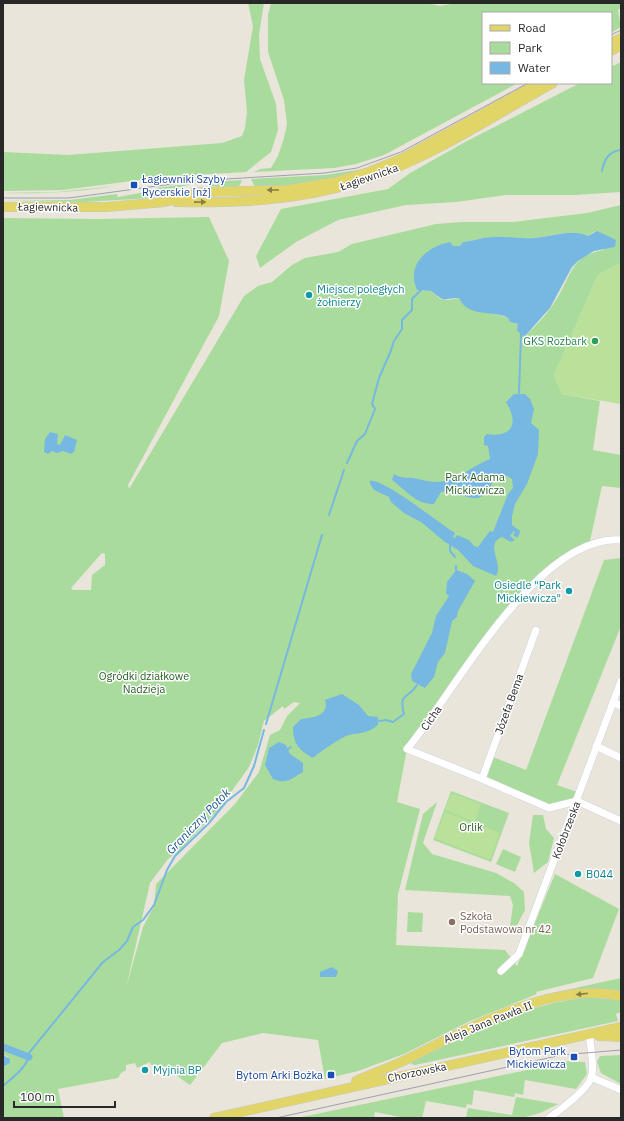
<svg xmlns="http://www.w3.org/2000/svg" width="624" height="1121" font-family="'IBM Plex Sans',sans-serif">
	<rect width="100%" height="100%" fill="#e9e5db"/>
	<g fill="#a9db9c" fill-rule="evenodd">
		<polygon points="248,3 264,3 259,35 260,59 276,104 278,130 271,152 246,172 193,175 155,180 155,178 63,190 3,191 3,152 68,155 222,143 242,136 245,128 247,112 244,80 253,26"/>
		<polygon points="271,3 427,3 440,6 456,3 621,3 621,8 618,10 621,27 611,33 611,13 483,13 483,83 518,83 384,155 356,164 334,168 254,172 260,169 271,168 278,156 284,138 287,124 284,100 268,52 268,15"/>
		<polygon points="621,62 621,192 575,195 506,195 456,202 406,205 338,220 296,242 260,268 256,256 281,209 388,189 410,173 467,141 580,83 611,83 611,67"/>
		<polygon points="387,163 305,186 255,187 251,179 325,175 357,170"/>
		<polygon points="242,180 240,185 234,188 210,186 210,182 196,183 156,193 156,188 194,183"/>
		<path d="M116 186C78 192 42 194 3 193L57 192Z"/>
		<polygon points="151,191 152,198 84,202 3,201 70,200 117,194 118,197"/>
		<path d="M621 205V263L598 275 554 375 562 394 600 401 593 450 621 455V488L602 486 590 541 564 558 516 602 407 749 397 802 420 809 398 894 396 945 505 950 517 966 555 874 619 909 593 978 536 992 537 994 468 1022 404 1054 358 1071 325 1079 318 1040 263 1033 222 1043 190 1085 161 1065H151L150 1062 137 1068 135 1063 126 1065V1070L121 1073 118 1078 58 1089 64 1118H3V1067L10 1063 7 1056 3 1055V218L96 219 209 217 229 261 219 316 128 485 129 489 244 296 258 286 272 282 292 265 305 258 338 252 352 244 436 224 462 222H513L587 213ZM595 231 604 250C573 255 572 272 559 295 550 311 538 324 525 336L518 324 510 322 508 318 489 312 459 298 448 300 440 299 431 291 417 290 453 246H461L463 242C473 241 483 237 494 237 507 236 520 239 533 238 550 237 572 228 588 236ZM102 553 105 554V565L92 575 91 590H73L71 588ZM294 702 300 703 287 716 280 730 270 735 259 772 235 804 156 884 154 906 143 927 126 988 150 883 168 859 179 851 219 809 249 767 258 745 264 721 283 706 284 709Z"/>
		<polygon points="621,558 621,626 557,785 577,792 572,805 549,805 486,777 493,757 526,770 604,560"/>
		<polygon points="451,791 509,813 491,862 433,840"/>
		<polygon points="437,802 423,843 432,854 496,873 514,883 524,892 525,910 515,929 510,926 513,905 510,896 405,890 423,814"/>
		<polygon points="533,815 543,815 546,829 554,838 548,862 534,873 529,843"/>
		<polygon points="503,849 521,857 515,872 496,864"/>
		<polygon points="408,912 423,913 422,932 407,932"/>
		<polygon points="621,978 621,991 597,989 582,989 544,997 543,995"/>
		<path d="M588 997 621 1000V1012L616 1014 618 1021 415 1065 411 1064C415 1057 427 1053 434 1050 482 1024 534 1004 588 997Z"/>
		<polygon points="621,1055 621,1084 601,1073 597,1062 600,1056"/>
		<polygon points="570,1061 571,1062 585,1062 587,1074 576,1089 525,1080 523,1095 515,1093 514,1097 474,1090 472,1105 467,1104 466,1108 426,1101 422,1118 405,1118 375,1112 374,1118 297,1118"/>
		<polygon points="516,1097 558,1104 540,1113 522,1118 466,1118 468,1108 512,1115"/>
	</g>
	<g fill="#b9e199">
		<polygon points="621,263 621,404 562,394 554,375 598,275"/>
		<polygon points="451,793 481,804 475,822 445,810"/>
		<polygon points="445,812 500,833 490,860 434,838"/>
	</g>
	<g fill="#77b8e2">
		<path d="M597 231 616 240 615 247 594 251 578 261 572 267 550 308 525 336 521 335 517 330 518 324 510 322 508 318 504 316C488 311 467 316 459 298 441 298 447 304 431 291L417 290C406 265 426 247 450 242L453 246H460L463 242C473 241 483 237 493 237 507 236 520 239 533 238 551 237 572 228 588 236Z"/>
		<path d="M514 394H525L530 399 534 409 531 423 539 430 538 454 527 484 515 504 512 516V525L520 531 519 535 517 538 513 535 515 532 514 531 510 536 515 540 511 542 502 537C484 544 504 564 496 576L473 566 458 550 445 542 421 522 404 513 391 502 389 497 374 490 370 484V481C383 478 440 524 455 533L453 537 455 538 457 535 469 540 474 546 478 547 490 531 493 532 508 494 513 488 512 479 507 476H496C493 480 492 484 490 488 475 511 459 487 441 492L434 504C416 505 405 489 392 480L394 474C403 480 409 476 418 479 453 489 461 471 490 459L488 446 484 445V437L487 434C513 438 519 423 506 402Z"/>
		<polygon points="50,432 58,434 57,444 60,445 65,435 77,440 74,452 71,454 63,451 57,453 52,451 48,454 44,452 45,439"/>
		<polygon points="456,570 467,574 475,581 458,611 457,617 452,621 445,653 438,662 434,677 425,688 412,681 411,674 432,633 436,616 449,596 446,593 447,582"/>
		<path d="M342 694 359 705 368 716 378 717V725C366 734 363 732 349 735 343 736 317 754 313 758 299 750 293 744 293 727L301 719C312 718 330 716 325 700Z"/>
		<path d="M279 742 286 745 290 754 303 763V772C292 778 287 785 273 779L265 765 269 748Z"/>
		<polygon points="332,967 338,971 336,977 320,977 320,972"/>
		<polygon points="3,1055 10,1059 10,1063 3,1067"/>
	</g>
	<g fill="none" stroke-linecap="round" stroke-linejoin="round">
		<g stroke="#77b8e2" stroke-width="2">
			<path d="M602 171C604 159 609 151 621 150"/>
			<polyline points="519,393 521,335"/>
			<polyline points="347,463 357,441 365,434 375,409 372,404 379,378 390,353 394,341 402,329 402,320 412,310 412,299 421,290"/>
			<polyline points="329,515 344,470"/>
			<polyline points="450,545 450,551 455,557"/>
			<polyline points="456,566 456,570"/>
			<path d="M379 721 386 720 393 722 404 714C398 692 409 699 417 685"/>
			<polyline points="266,724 322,535"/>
			<polyline points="288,749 291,747"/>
			<path d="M3 1086C12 1078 29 1066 29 1053L103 962 119 950 127 941 133 927 143 920 154 905 167 870 175 856 209 823 226 802 244 788 254 766 264 730"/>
		</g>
		<polyline stroke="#77b8e2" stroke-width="7" points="3,1047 29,1057"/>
		<g stroke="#d0d1e0" stroke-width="8">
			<g id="minor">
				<path d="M621 540C537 534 455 692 407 749L482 779 549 808 577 801 621 821"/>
				<polyline points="613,702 621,706"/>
				<polyline points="596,746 621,758"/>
				<polyline points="482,779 536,630"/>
				<polyline points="501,971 519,954 621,681"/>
				<polyline points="591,1077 621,1090"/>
				<path d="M549 1118C560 1110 589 1089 592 1076 594 1063 591 1048 589 1035"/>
			</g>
		</g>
		<g stroke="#c7c7c7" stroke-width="10">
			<g id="major">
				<polyline points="611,43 621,38"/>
				<polyline points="611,51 621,45"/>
				<path d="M366 179C431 158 493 116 553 83"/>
				<path d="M176 202C236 203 297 201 354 183"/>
				<polyline points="3,207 106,207 165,202 201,192 288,190 335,182 366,173 403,158 539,83"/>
				<polyline points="599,1036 621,1037"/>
				<path d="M356 1081C371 1074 386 1069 401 1062 464 1032 549 980 621 996"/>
				<polyline points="214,1118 621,1027"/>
			</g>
		</g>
		<use href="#minor" stroke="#fff" stroke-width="7"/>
		<use href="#major" stroke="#e2d567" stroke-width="9"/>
		<g stroke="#9e9fb1" stroke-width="1">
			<polyline points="611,35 621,30"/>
			<polyline points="3,198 69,198 194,181 325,173 357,168 401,152 528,83"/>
			<polyline points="276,1118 562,1055 621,1050"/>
		</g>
	</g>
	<defs><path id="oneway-solid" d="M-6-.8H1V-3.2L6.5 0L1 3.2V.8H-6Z"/></defs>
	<g fill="#857e48">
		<use href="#oneway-solid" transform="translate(273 190) rotate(180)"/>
		<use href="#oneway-solid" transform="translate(200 202) rotate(-1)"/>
		<use href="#oneway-solid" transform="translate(582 994) rotate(173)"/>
	</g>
	<g fill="#1a4fb4" stroke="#fff" stroke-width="1.5">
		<rect x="130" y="181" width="8" height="8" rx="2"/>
		<rect x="570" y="1053" width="8" height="8" rx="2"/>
		<rect x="327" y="1071" width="8" height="8" rx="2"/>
	</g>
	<g fill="#0f9aa8" stroke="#fff" stroke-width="1.5">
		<circle cx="309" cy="295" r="4"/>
		<circle cx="569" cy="591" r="4"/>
		<circle cx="578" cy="874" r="4"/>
		<circle cx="145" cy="1070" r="4"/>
	</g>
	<circle fill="#2e9e5b" stroke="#fff" stroke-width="1.5" cx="595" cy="341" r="4"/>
	<circle fill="#8d6e63" stroke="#fff" stroke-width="1.5" cx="452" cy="922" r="4"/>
	<g text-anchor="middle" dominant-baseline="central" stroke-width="3" stroke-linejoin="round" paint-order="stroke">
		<g font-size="11" fill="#282828" stroke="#fff">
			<text transform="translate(369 177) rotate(-19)">Łagiewnicka</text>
			<text transform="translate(48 207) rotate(1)">Łagiewnicka</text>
			<text transform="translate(509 704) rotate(-70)">Józefa Bema</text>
			<text transform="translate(431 718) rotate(-55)">Cicha</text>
			<text transform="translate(566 830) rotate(-69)">Kołobrzeska</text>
			<text transform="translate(488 1022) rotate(-22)">Aleja Jana Pawła II</text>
			<text transform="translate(417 1072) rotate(-12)">Chorzowska</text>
		</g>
		<g font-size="11" fill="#164399" stroke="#fff" text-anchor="end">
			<text x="142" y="179" text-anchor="start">Łagiewniki Szyby<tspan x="142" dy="13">Rycerskie [nż]</tspan></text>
			<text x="566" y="1051">Bytom Park<tspan x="566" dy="13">Mickiewicza</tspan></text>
			<text x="323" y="1075">Bytom Arki Bożka</text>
		</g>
		<g font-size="11" fill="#0d838f" stroke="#fff" text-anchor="start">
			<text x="317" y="289">Miejsce poległych<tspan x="317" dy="13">żołnierzy</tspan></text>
			<text x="561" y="585" text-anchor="end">Osiedle "Park<tspan x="561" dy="13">Mickiewicza"</tspan></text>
			<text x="586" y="874">B044</text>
			<text x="153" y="1070">Myjnia BP</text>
		</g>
		<g font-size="11" fill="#27864d" stroke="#fff" text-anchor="end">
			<text x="587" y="341">GKS Rozbark</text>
		</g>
		<g font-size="11" fill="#255d20" stroke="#fff">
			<text x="475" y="477">Park Adama<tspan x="475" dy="13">Mickiewicza</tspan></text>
			<text x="144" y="676">Ogródki działkowe<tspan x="144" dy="13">Nadzieja</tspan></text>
			<text x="471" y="827">Orlik</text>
		</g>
		<g font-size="11" fill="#785e54" stroke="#fff" text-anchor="start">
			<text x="460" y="916">Szkoła<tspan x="460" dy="13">Podstawowa nr 42</tspan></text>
		</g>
		<g font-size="12" font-style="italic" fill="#1a558a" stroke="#fff">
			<text transform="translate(198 821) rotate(-46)">Graniczny Potok</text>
		</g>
	</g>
	<rect width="624" height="1121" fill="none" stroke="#282828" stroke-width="8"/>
	<rect x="482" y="12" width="130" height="72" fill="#ffffff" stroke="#a9a9a9"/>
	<rect x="490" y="25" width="20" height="6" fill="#e2d567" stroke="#a9a9a9"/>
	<text x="518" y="32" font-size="12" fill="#282828">Road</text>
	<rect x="490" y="42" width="20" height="12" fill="#a9db9c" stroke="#a9a9a9"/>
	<text x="518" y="52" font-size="12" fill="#282828">Park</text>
	<rect x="490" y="62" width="20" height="12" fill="#77b8e2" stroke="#a9a9a9"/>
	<text x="518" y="72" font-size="12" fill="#282828">Water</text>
	<path d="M14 1101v6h101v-6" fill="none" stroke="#282828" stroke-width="2"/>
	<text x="20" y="1101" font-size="12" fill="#282828" stroke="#ffffff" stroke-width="3" paint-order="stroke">100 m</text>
</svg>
